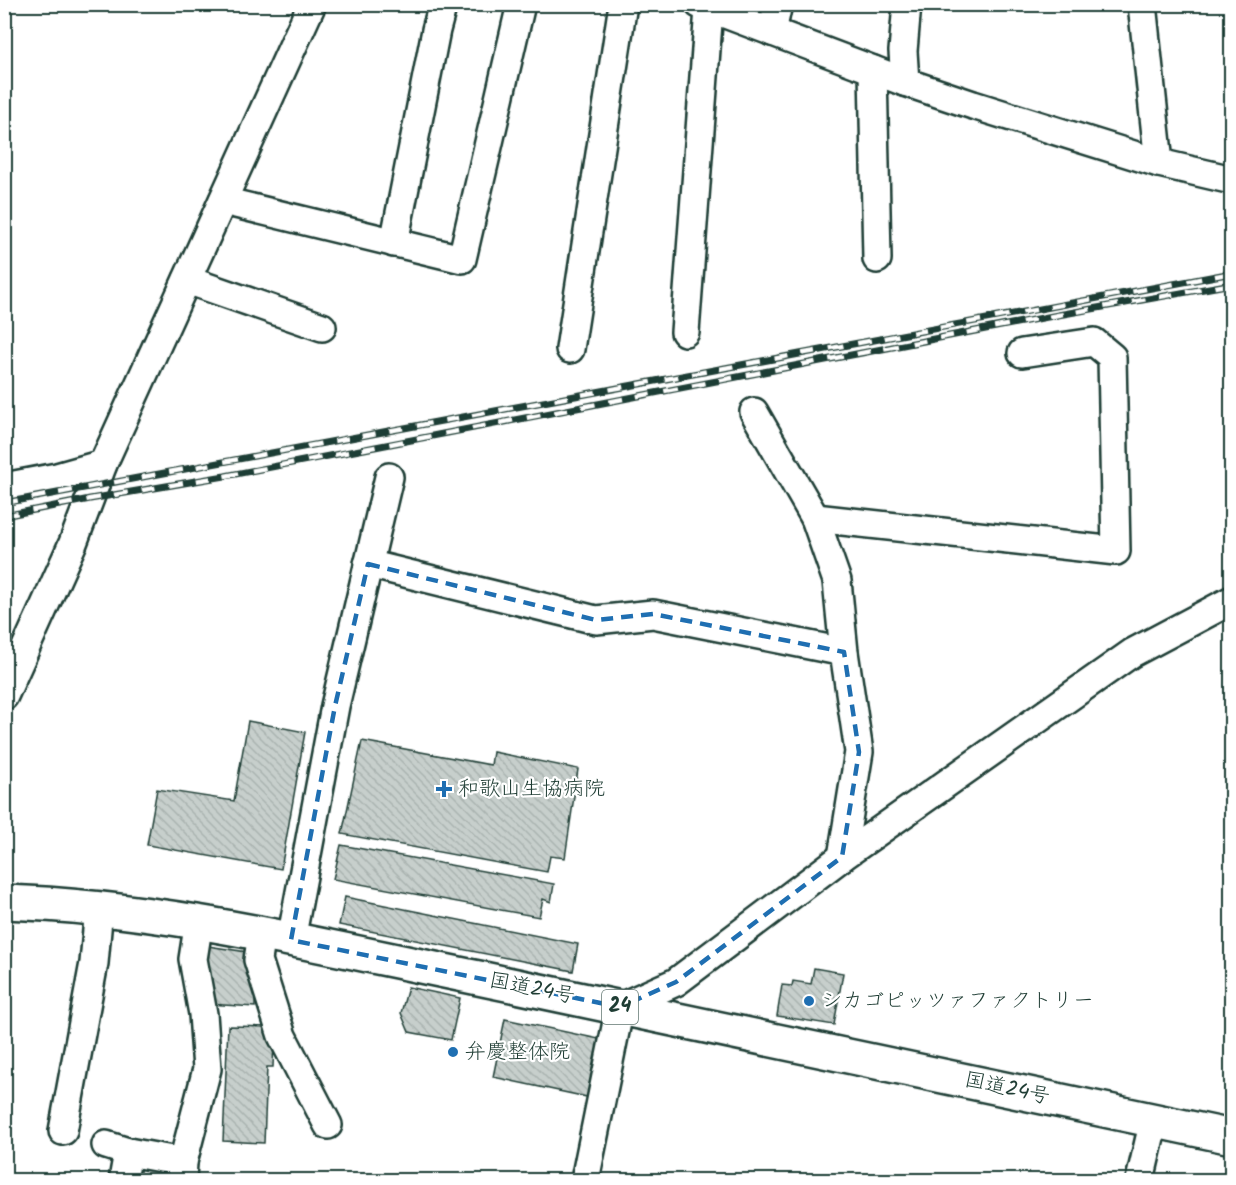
<svg xmlns="http://www.w3.org/2000/svg" width="1236" height="1185" font-family="Kalam,'Klee One',sans-serif">
	<defs>
		<pattern id="building-back-hatch" width="6" height="6" patternUnits="userSpaceOnUse" patternTransform="scale(1.5)"><rect width="6" height="6" fill="#c7cfcc"/><path d="M-1 5l2 2M0 0l6 6M5-1l2 2" fill="none" stroke="#aab3b0"/></pattern>
	</defs>
	<rect width="100%" height="100%" fill="#fff"/>
	<filter id="ink" filterUnits="userSpaceOnUse"><feTurbulence type="fractalNoise" baseFrequency=".0167" numOctaves="2"/><feDisplacementMap in="SourceGraphic" scale="12" xChannelSelector="R" yChannelSelector="G"/><feConvolveMatrix kernelMatrix="1 2 1 2 8 2 1 2 1" color-interpolation-filters="sRGB"/></filter>
	<g filter="url(#ink)">
		<g fill="url(#building-back-hatch)" stroke="#1f3d34" stroke-width="1.5">
			<polygon points="248,721 305,732 281,869 147,845 157,789 234,801"/>
			<polygon points="362,741 491,765 493,752 578,769 565,858 550,856 547,872 342,834"/>
			<polygon points="341,845 554,884 551,902 543,899 539,917 333,879"/>
			<polygon points="345,897 578,944 573,971 339,925"/>
			<polygon points="201,945 247,952 248,978 255,978 255,1007 208,1004"/>
			<polygon points="814,968 843,973 834,1025 777,1016 782,985 792,986 793,981 811,984"/>
			<polygon points="408,987 460,998 451,1040 409,1032 401,1013"/>
			<polygon points="505,1019 599,1039 587,1097 493,1077"/>
			<polygon points="228,1026 269,1027 269,1040 274,1040 273,1067 267,1067 264,1143 223,1141"/>
		</g>
		<g fill="none" stroke-linecap="round" stroke-linejoin="round">
			<g stroke="#1f3d34" stroke-width="32">
				<g id="minor">
					<polyline points="699,4 905,82 973,105 1159,163 1232,180"/>
					<polyline points="1142,4 1159,163"/>
					<polyline points="772,32 778,4"/>
					<polyline points="873,70 877,259"/>
					<polyline points="905,82 903,51 907,4"/>
					<polyline points="223,201 462,259 521,4"/>
					<polyline points="394,243 436,30 443,4"/>
					<polyline points="187,280 322,327"/>
					<polyline points="685,332 709,9"/>
					<polyline points="570,349 623,4"/>
					<polyline points="754,412 815,518 837,581 844,652 859,752 842,857"/>
					<polyline points="4,487 57,477 103,464"/>
					<polyline points="815,518 1116,551 1112,357 1094,342 1022,353"/>
					<polyline points="368,564 596,620 653,614 844,652"/>
					<polyline points="4,696 73,543 103,464 312,4"/>
					<polyline points="262,934 258,960 282,1036 328,1125"/>
					<polyline points="291,940 335,706 389,477"/>
					<polyline points="63,1131 94,963 99,908"/>
					<polyline points="106,1145 128,1152 183,1162"/>
					<polyline points="123,1180 128,1152"/>
					<polyline points="182,1180 183,1162 207,1069 203,1014 193,959 199,921"/>
					<polyline points="585,1180 620,1007 676,982 842,857 1132,653 1232,600"/>
					<polyline points="1140,1180 1154,1120"/>
				</g>
			</g>
			<g stroke="#1f3d34" stroke-width="38">
				<path id="trunk" d="M4 902C168 907 328 948 488 980 736 1031 984 1084 1232 1137"/>
			</g>
			<use href="#minor" stroke="#fff" stroke-width="27"/>
			<use href="#trunk" stroke="#fff" stroke-width="33"/>
			<g stroke="#1f3d34" stroke-width="7">
				<g id="rail">
					<polyline points="4,503 1232,273"/>
					<polyline points="4,516 90,499 225,476 1058,315 1232,284"/>
				</g>
			</g>
			<use href="#rail" stroke="#fff" stroke-width="4.5" stroke-dasharray="14" stroke-linecap="butt"/>
		</g>
	</g>
	<path fill="none" stroke="#1f6fb2" stroke-width="4.5" stroke-dasharray="12 8" stroke-linejoin="round" d="M368 564 596 620 653 614 844 652 859 752 842 857 676 982 620 1007 291 940 335 706Z"/>
	<g fill="#1f6fb2" stroke="#fff" stroke-width="2">
		<path d="M441 780h6v6h6v6h-6v6h-6v-6h-6v-6h6z"/>
		<circle cx="809" cy="1001" r="6"/>
		<circle cx="453" cy="1052" r="6"/>
	</g>
	<g text-anchor="middle" dominant-baseline="central" stroke-width="4.5" stroke-linejoin="round" paint-order="stroke">
		<rect fill="#fff" stroke="#627771" stroke-width="1.5" x="602" y="990" width="36" height="34" rx="4.5"/>
		<g font-size="20" font-weight="bold" fill="#1f3d34">
			<text x="620" y="1007">24</text>
		</g>
		<g font-size="21" fill="#1f3d34" stroke="#fff" text-anchor="start">
			<text x="458" y="789">和歌山生協病院</text>
			<text x="821" y="1001">シカゴピッツァファクトリー</text>
			<text x="465" y="1052">弁慶整体院</text>
		</g>
		<g font-size="21" fill="#1f3d34" stroke="#fff">
			<text transform="translate(532 989) rotate(11)">国道24号</text>
			<text transform="translate(1007 1089) rotate(12)">国道24号</text>
		</g>
	</g>
	<rect width="1236" height="1185" fill="none" stroke="#fff" stroke-width="24"/>
	<rect x="12" y="12" width="1212" height="1161" fill="none" stroke="#1f3d34" stroke-width="2" filter="url(#ink)"/>
</svg>
